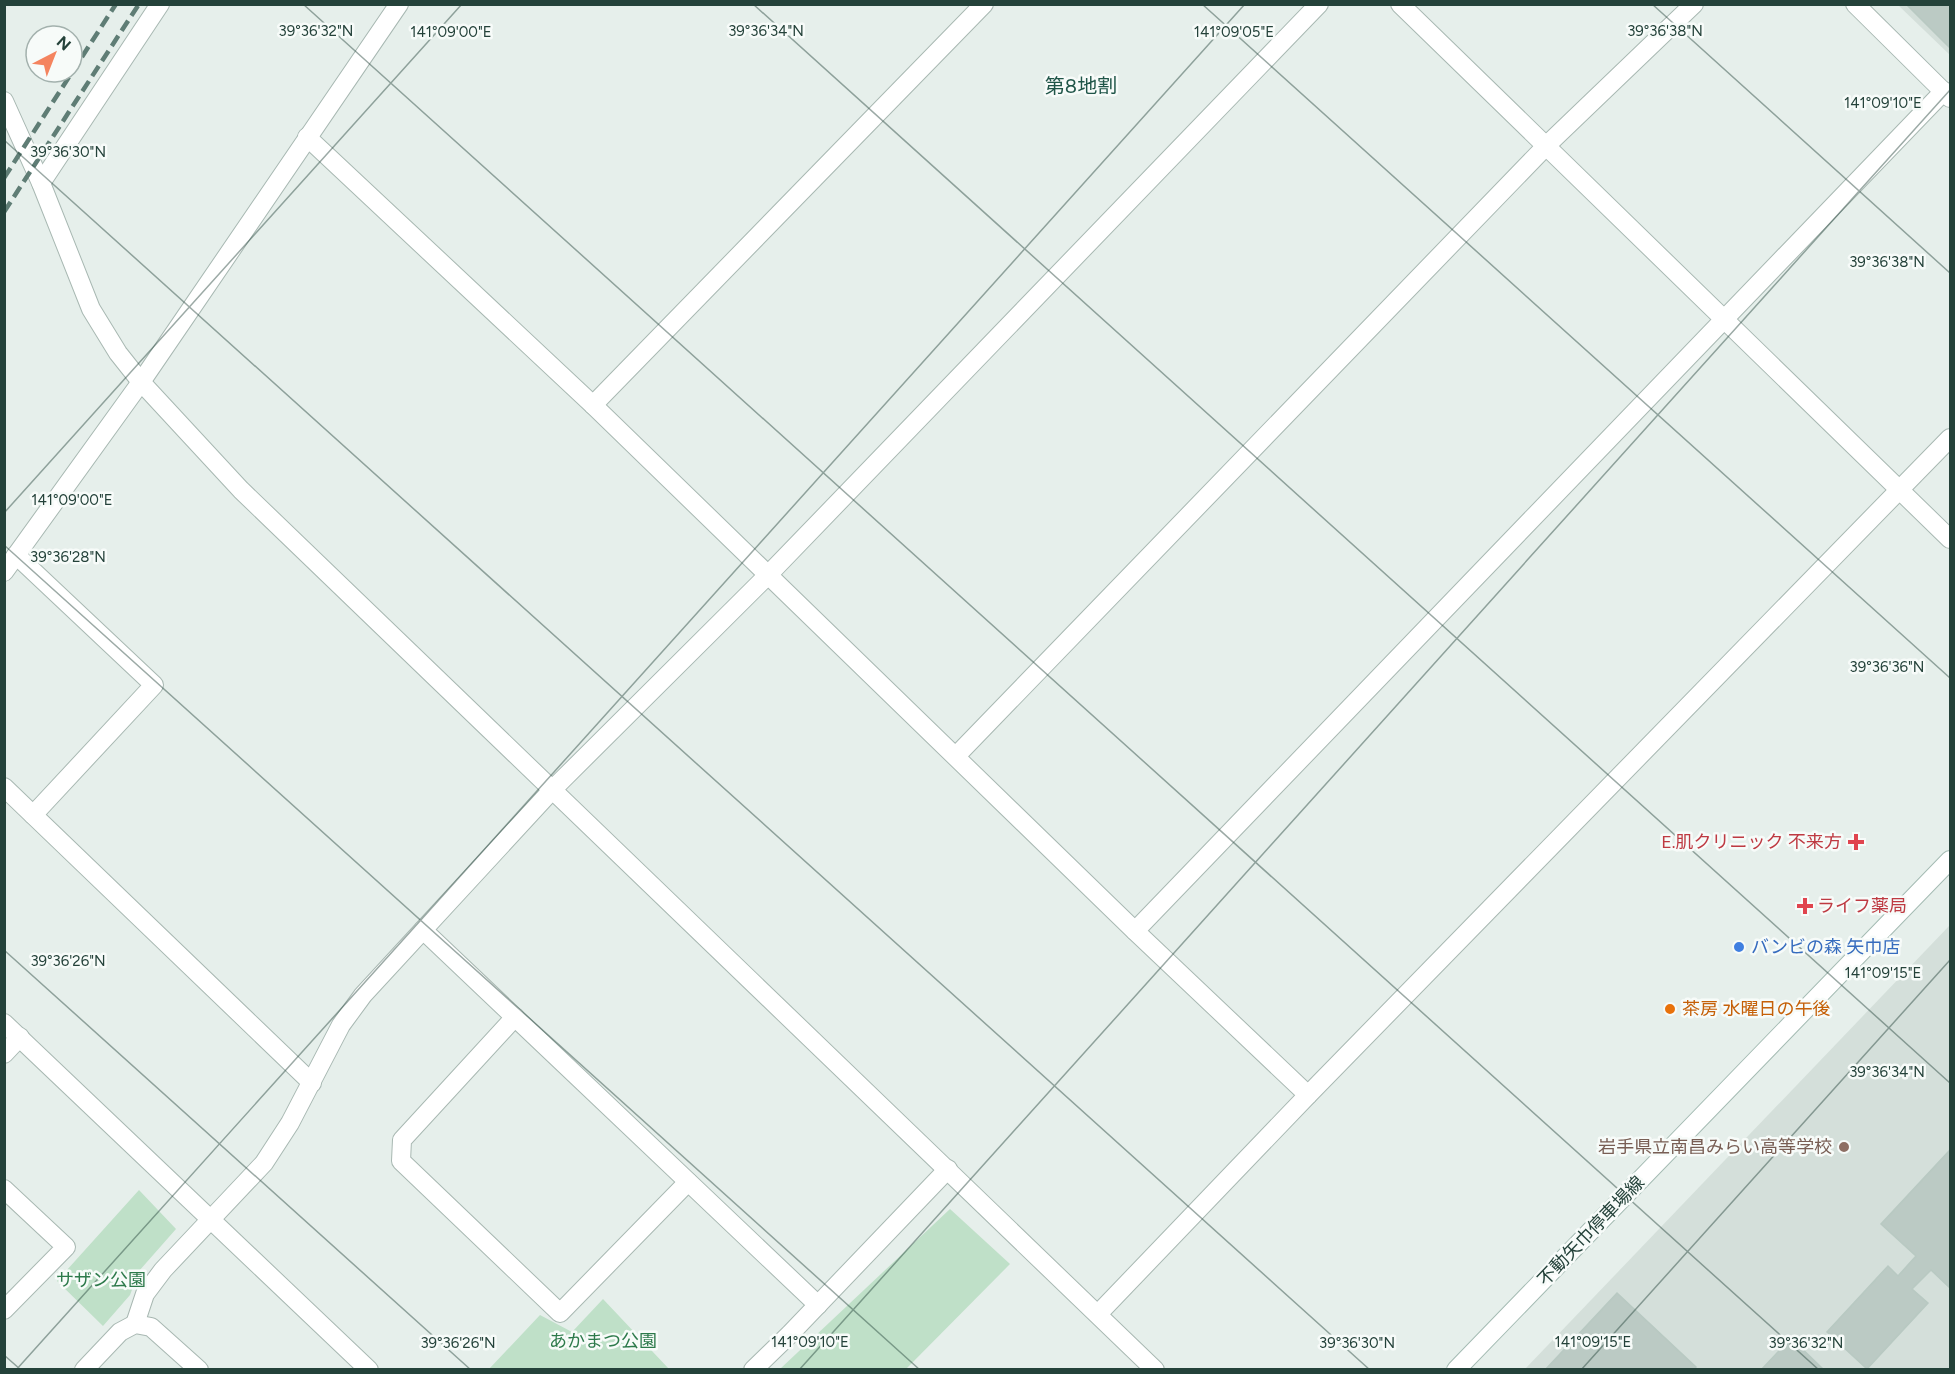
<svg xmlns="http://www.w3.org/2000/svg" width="1955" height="1374" font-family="Figtree,'Noto Sans JP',sans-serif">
	<rect width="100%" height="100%" fill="#e6efeb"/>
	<g fill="#d4dfda">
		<polygon points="1898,5 1950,5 1950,55"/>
		<polygon points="1950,925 1950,1369 1525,1369"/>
	</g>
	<g fill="#bfe0c8">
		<polygon points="139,1190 176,1229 139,1271 130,1295 103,1326 57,1281"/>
		<polygon points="950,1209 1010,1264 906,1369 780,1369"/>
		<polygon points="603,1299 669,1369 489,1369 540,1315 572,1332"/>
	</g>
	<g fill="#bbcac4" stroke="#b8c9c2" stroke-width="1.5">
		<polygon points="1906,4 1950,4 1950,48"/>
		<polygon points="1950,1150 1950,1288 1931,1270 1912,1289 1928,1303 1867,1369 1827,1332 1888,1266 1898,1276 1916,1256 1881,1224"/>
		<polygon points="1617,1293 1696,1367 1693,1370 1545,1370"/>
		<polygon points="1791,1338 1824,1370 1761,1370"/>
	</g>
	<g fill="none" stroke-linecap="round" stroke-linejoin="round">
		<g stroke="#a8b8b2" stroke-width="20">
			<g id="minor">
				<polyline points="1400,4 1950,539"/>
				<polyline points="1855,4 1950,98"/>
				<polyline points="307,137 593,405 1135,931 1308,1095"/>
				<polyline points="41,183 160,4"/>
				<polyline points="593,405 984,4"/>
				<polyline points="16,555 154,685 33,815"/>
				<polyline points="4,572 141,382"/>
				<polyline points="956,756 1547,145 1694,4"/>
				<polyline points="4,787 312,1083"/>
				<polyline points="423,930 818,1305"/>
				<polyline points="1135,931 1944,91"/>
				<polyline points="515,1017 402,1140 401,1161 560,1313 688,1182"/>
				<polyline points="4,1023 369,1370"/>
				<polyline points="4,1054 20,1037"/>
				<polyline points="4,1189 66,1247 4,1310"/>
				<polyline points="1098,1314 1308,1095 1950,438"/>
				<polyline points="135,1324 145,1294 163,1270 264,1163 290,1123 341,1025 363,995 553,789 769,574 1319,4"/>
				<polyline points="84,1370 120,1332 135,1324 151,1327 199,1370"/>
				<polyline points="753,1370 790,1334 948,1169"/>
			</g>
		</g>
		<g stroke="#a8b8b2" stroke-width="20">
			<g id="tertiary">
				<polyline points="4,101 41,183 91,309 118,353 141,382 241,490 1155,1370"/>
				<polyline points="141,382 399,4"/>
			</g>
		</g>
		<g stroke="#a4bbb3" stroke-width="20">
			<polyline id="secondary" points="1456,1370 1950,860"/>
		</g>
		<use href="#minor" stroke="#fff" stroke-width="18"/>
		<use href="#tertiary" stroke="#fff" stroke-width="18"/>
		<use href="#secondary" stroke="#fff" stroke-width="18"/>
		<g stroke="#5f7d75" stroke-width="4.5" stroke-dasharray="12 6" stroke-linecap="butt">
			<polyline points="4,178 116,4"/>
			<polyline points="4,212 139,4"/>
		</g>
	</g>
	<path fill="none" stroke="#24423a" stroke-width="1.5" stroke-opacity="0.45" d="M303 4 1819 1370M753 4 1950 1083M1202 4 1950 678M1652 4 1950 273M4 140 1370 1370M4 513 462 4M4 545 920 1370M4 950 471 1370M4 1355 21 1370M16 1370 1245 4M799 1370 1950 90M1581 1370 1950 960"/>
	<g fill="#e0444e" stroke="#f7fbf9" stroke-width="2">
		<path d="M1853 833h6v6h6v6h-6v6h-6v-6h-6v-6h6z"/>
		<path d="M1802 897h6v6h6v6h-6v6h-6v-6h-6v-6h6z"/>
	</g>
	<circle fill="#3f7fe0" stroke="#f7fbf9" stroke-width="2" cx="1739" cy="947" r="6"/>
	<circle fill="#e8710a" stroke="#f7fbf9" stroke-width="2" cx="1670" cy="1009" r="6"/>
	<circle fill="#8d6e63" stroke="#f7fbf9" stroke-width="2" cx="1844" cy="1147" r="6"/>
	<g text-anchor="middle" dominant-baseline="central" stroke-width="5" stroke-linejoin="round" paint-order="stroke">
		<g font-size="18" fill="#be3a42" stroke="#f7fbf9" text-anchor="end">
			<text x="1842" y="842">E.肌クリニック 不来方</text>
			<text x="1817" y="906" text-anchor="start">ライフ薬局</text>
		</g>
		<g font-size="18" fill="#366cbe" stroke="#f7fbf9" text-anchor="start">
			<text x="1751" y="947">バンビの森 矢巾店</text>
		</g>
		<g font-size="18" fill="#c56008" stroke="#f7fbf9" text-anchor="start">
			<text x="1682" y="1009">茶房 水曜日の午後</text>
		</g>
		<g font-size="18" fill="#785e54" stroke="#f7fbf9" text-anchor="end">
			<text x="1832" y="1147">岩手県立南昌みらい高等学校</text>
		</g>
		<g font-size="18" fill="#24423a" stroke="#f7fbf9">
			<text transform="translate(1591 1231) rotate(-46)">不動矢巾停車場線</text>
		</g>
		<g font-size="18" fill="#2d7a4b" stroke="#f7fbf9">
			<text x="101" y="1280">サザン公園</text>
			<text x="603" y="1341">あかまつ公園</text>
		</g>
		<g font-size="20" fill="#1f5548" stroke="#f7fbf9">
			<text x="1081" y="86">第8地割</text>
		</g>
	</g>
	<g font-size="15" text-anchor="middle" fill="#24423a" stroke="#f7fbf9" stroke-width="5" stroke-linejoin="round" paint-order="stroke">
		<text x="316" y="36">39°36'32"N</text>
		<text x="766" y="36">39°36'34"N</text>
		<text x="1665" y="36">39°36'38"N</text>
		<text x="451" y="37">141°09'00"E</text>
		<text x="1234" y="37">141°09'05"E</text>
		<text x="1883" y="108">141°09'10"E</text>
		<text x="68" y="157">39°36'30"N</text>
		<text x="1887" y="267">39°36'38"N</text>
		<text x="72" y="505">141°09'00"E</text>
		<text x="68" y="562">39°36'28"N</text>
		<text x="1887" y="672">39°36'36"N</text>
		<text x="68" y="966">39°36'26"N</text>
		<text x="1883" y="978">141°09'15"E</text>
		<text x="1887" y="1077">39°36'34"N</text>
		<text x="810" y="1347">141°09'10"E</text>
		<text x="1593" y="1347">141°09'15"E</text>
		<text x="458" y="1348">39°36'26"N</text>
		<text x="1357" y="1348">39°36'30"N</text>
		<text x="1806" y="1348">39°36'32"N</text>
	</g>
	<rect width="1955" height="1374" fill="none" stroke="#24423a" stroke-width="12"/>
	<g transform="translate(54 54) rotate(42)"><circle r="28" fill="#f7fbf9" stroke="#a3b1ad" stroke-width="1.5"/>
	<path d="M0-4.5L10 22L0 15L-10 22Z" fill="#f4845f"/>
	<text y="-9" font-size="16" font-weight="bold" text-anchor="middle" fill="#24423a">N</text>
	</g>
</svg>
